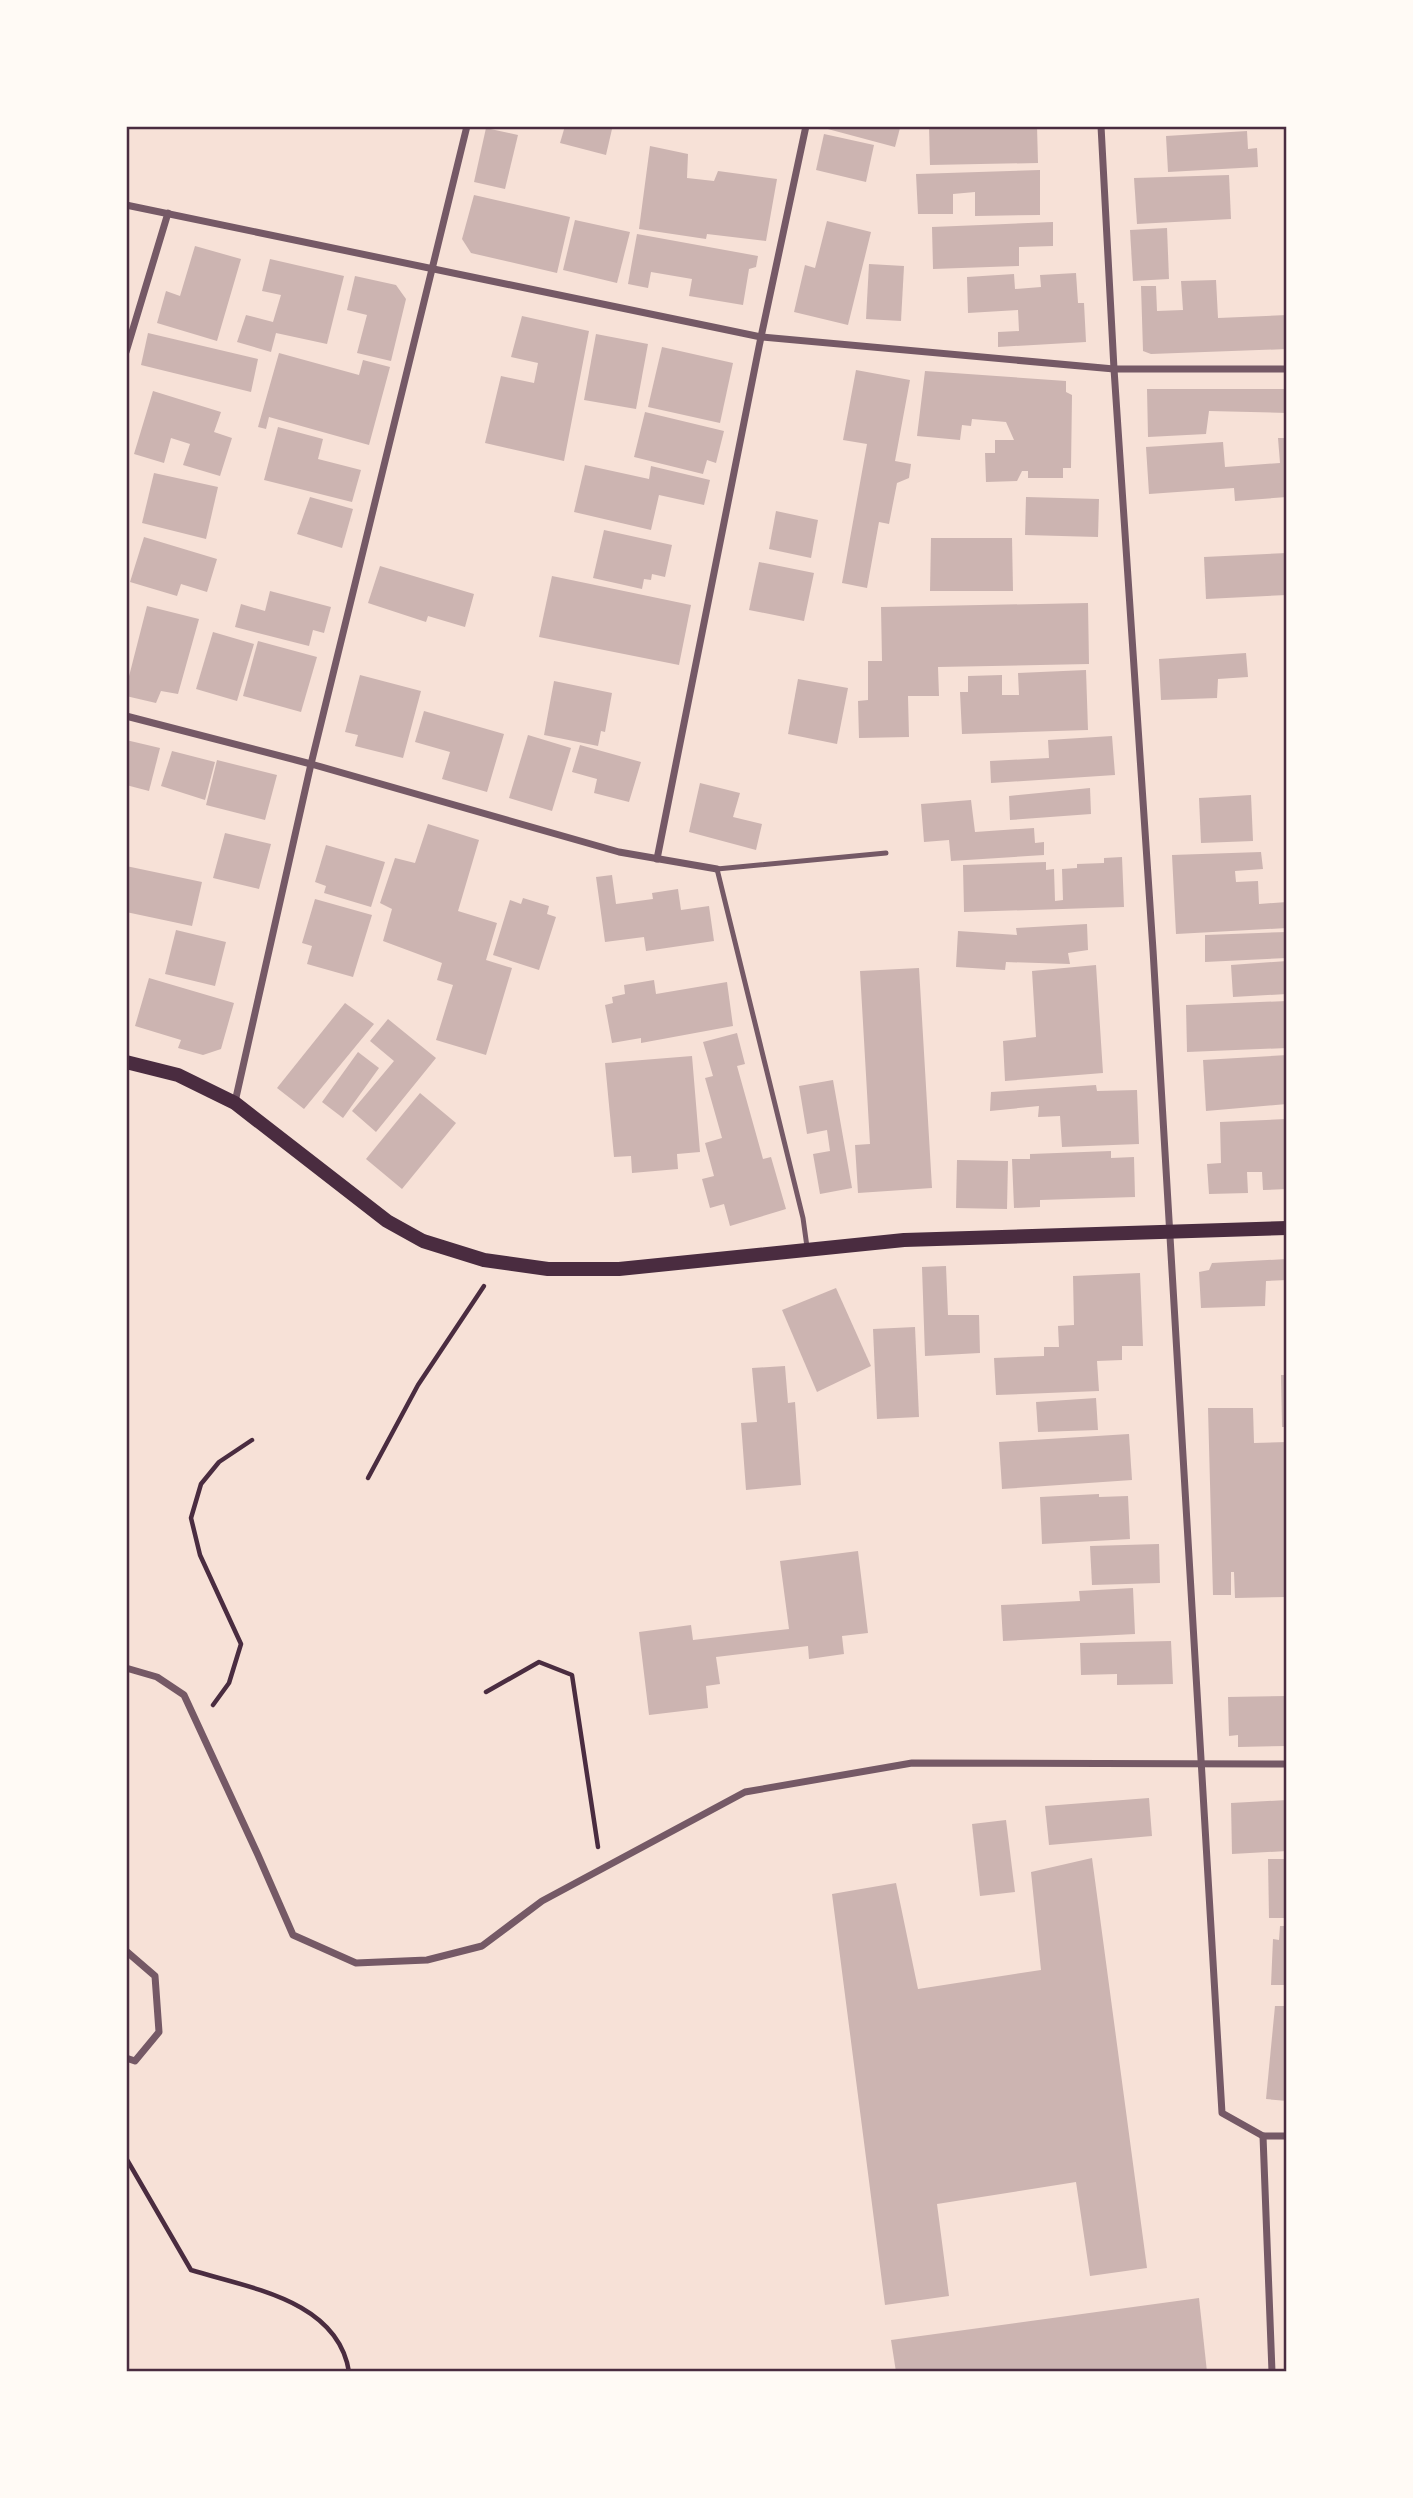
<svg xmlns="http://www.w3.org/2000/svg" width="1413" height="2498" font-family="'Work Sans',sans-serif">
	<rect width="100%" height="100%" fill="#f7e1d7"/>
	<g fill="#ccb4b1">
		<polygon points="565,126 602,126 612,129 606,155 560,143"/>
		<polygon points="825,126 892,126 900,128 895,147 824,128"/>
		<polygon points="929,126 1037,126 1038,163 930,165"/>
		<polygon points="486,128 518,135 505,189 474,182"/>
		<polygon points="1247,131 1248,149 1257,148 1258,167 1168,172 1166,136"/>
		<polygon points="824,134 874,145 866,182 816,170"/>
		<polygon points="650,146 688,154 687,178 714,181 718,171 777,179 766,241 707,234 706,239 639,229"/>
		<polygon points="1040,170 1040,215 975,216 975,192 953,194 953,214 918,214 916,174"/>
		<polygon points="1229,175 1231,219 1137,224 1134,178"/>
		<polygon points="474,195 570,217 557,273 471,253 462,239"/>
		<polygon points="575,220 630,232 617,283 563,270"/>
		<polygon points="827,221 871,232 848,325 794,312 805,265 815,268"/>
		<polygon points="1053,222 1053,246 1019,247 1019,266 933,269 932,227"/>
		<polygon points="1167,228 1169,279 1133,281 1130,230"/>
		<polygon points="637,234 758,256 756,267 749,269 743,305 689,296 692,279 651,272 648,288 628,284"/>
		<polygon points="195,246 241,259 217,341 157,323 166,291 180,296"/>
		<polygon points="270,259 344,276 327,344 276,333 271,352 237,342 246,315 273,322 281,295 262,291"/>
		<polygon points="869,264 904,266 901,321 866,319"/>
		<polygon points="1076,273 1078,303 1084,303 1086,342 998,347 998,332 1019,331 1018,310 968,313 967,277 1014,274 1015,289 1041,287 1040,275"/>
		<polygon points="355,276 396,285 406,299 391,361 357,353 367,315 347,310"/>
		<polygon points="1216,280 1218,318 1287,315 1287,349 1151,354 1143,351 1141,286 1156,286 1157,311 1183,310 1181,281"/>
		<polygon points="522,316 589,331 564,461 485,443 501,376 534,383 538,363 511,357"/>
		<polygon points="148,333 258,359 251,392 141,365"/>
		<polygon points="596,334 648,344 636,409 584,400"/>
		<polygon points="662,347 733,363 720,423 648,407"/>
		<polygon points="279,353 359,375 363,360 390,367 369,445 269,417 266,429 258,427"/>
		<polygon points="856,370 910,380 895,461 911,464 909,478 897,483 889,524 879,522 867,588 842,583 867,444 843,440"/>
		<polygon points="925,371 1066,381 1066,392 1072,395 1071,468 1063,468 1063,478 1028,478 1028,471 1022,471 1017,481 986,482 985,453 995,453 995,440 1014,440 1006,422 972,419 971,426 962,425 960,440 917,436"/>
		<polygon points="1147,389 1287,389 1287,413 1209,411 1206,434 1148,437"/>
		<polygon points="153,391 221,412 214,432 232,438 220,476 183,465 190,444 171,438 164,463 134,454"/>
		<polygon points="645,412 724,431 716,463 707,460 703,474 634,457"/>
		<polygon points="278,427 323,439 318,459 361,470 352,502 264,480"/>
		<polygon points="1278,438 1287,438 1287,497 1235,501 1234,488 1149,494 1146,447 1223,442 1225,467 1280,463"/>
		<polygon points="585,465 649,479 651,466 710,480 704,505 659,495 651,530 574,512"/>
		<polygon points="154,473 218,487 206,539 142,523"/>
		<polygon points="310,497 353,509 342,548 297,534"/>
		<polygon points="1026,497 1099,499 1098,537 1025,535"/>
		<polygon points="776,511 818,520 811,558 769,549"/>
		<polygon points="604,530 672,545 665,577 652,574 651,580 644,579 642,589 593,578"/>
		<polygon points="144,537 217,559 207,592 181,584 177,596 130,582"/>
		<polygon points="931,538 1012,538 1013,591 930,591"/>
		<polygon points="1287,553 1287,595 1206,599 1204,557"/>
		<polygon points="759,562 814,573 804,621 749,610"/>
		<polygon points="380,566 474,594 465,627 428,616 426,622 368,603"/>
		<polygon points="552,576 691,605 679,665 539,637"/>
		<polygon points="270,591 331,607 324,633 313,630 309,646 235,627 241,604 265,611"/>
		<polygon points="1088,603 1089,664 938,667 939,696 908,696 909,737 859,738 858,701 868,700 868,661 882,661 881,607"/>
		<polygon points="147,606 199,619 178,694 161,691 156,703 126,696 126,688"/>
		<polygon points="213,632 254,644 237,701 196,689"/>
		<polygon points="258,641 317,657 301,712 243,696"/>
		<polygon points="1246,653 1248,677 1218,679 1217,698 1161,700 1159,659"/>
		<polygon points="1086,670 1088,730 962,734 960,692 968,692 968,676 1002,675 1002,695 1019,695 1018,673"/>
		<polygon points="360,675 421,691 403,758 355,746 358,735 345,732"/>
		<polygon points="798,679 848,688 837,744 788,734"/>
		<polygon points="554,681 612,693 605,732 601,731 598,746 544,735"/>
		<polygon points="424,711 504,734 487,792 442,779 450,752 415,742"/>
		<polygon points="528,735 571,748 552,811 509,798"/>
		<polygon points="1112,736 1115,775 991,783 990,761 1049,758 1048,740"/>
		<polygon points="126,740 160,748 149,791 126,785"/>
		<polygon points="580,745 641,762 629,802 594,793 597,779 572,772"/>
		<polygon points="172,751 215,762 205,800 161,786"/>
		<polygon points="217,760 277,775 265,820 206,805"/>
		<polygon points="700,783 740,793 733,817 762,824 756,850 689,832"/>
		<polygon points="1090,788 1091,814 1010,820 1009,796"/>
		<polygon points="1251,795 1253,841 1201,843 1199,798"/>
		<polygon points="971,800 975,832 1034,828 1035,843 1044,842 1044,855 951,861 949,840 924,842 921,804"/>
		<polygon points="428,824 479,840 458,911 497,923 486,960 512,968 486,1055 436,1040 453,985 437,980 442,963 383,941 392,909 380,903 395,858 415,863"/>
		<polygon points="225,833 271,844 259,889 213,878"/>
		<polygon points="326,845 385,862 371,907 324,893 326,886 315,882"/>
		<polygon points="1261,852 1263,869 1235,871 1236,882 1258,881 1259,904 1287,902 1287,928 1176,934 1172,855"/>
		<polygon points="1122,857 1124,907 964,912 963,865 1046,862 1046,870 1054,869 1055,901 1063,900 1062,869 1077,868 1077,864 1104,863 1104,858"/>
		<polygon points="126,866 202,882 192,926 126,912"/>
		<polygon points="612,875 616,904 653,899 652,893 678,889 681,910 709,906 714,941 646,951 644,937 605,942 596,877"/>
		<polygon points="523,898 549,906 547,914 556,917 539,970 493,955 510,900 521,904"/>
		<polygon points="315,899 372,915 353,977 307,964 312,946 302,943"/>
		<polygon points="1087,924 1088,950 1068,953 1070,964 1006,962 1005,970 956,967 958,931 1017,935 1016,928"/>
		<polygon points="176,930 226,942 215,986 165,974"/>
		<polygon points="1287,932 1287,958 1205,962 1205,935"/>
		<polygon points="1287,961 1287,994 1233,997 1231,965"/>
		<polygon points="1096,965 1103,1073 1005,1081 1003,1041 1036,1037 1032,971"/>
		<polygon points="919,968 932,1188 858,1193 855,1145 870,1144 860,971"/>
		<polygon points="149,978 234,1003 221,1049 203,1055 178,1048 181,1040 135,1026"/>
		<polygon points="654,980 656,994 727,982 733,1026 641,1043 641,1038 612,1043 605,1005 613,1003 612,997 625,994 624,985"/>
		<polygon points="1287,1001 1287,1048 1187,1052 1186,1005"/>
		<polygon points="345,1003 374,1024 304,1109 277,1088"/>
		<polygon points="388,1019 436,1058 376,1132 352,1111 394,1061 370,1041"/>
		<polygon points="737,1033 745,1064 737,1066 763,1159 771,1157 786,1209 730,1226 724,1204 710,1208 702,1179 714,1176 705,1143 722,1138 705,1078 713,1076 703,1042"/>
		<polygon points="358,1052 379,1068 343,1118 322,1102"/>
		<polygon points="1287,1055 1287,1104 1206,1111 1203,1060"/>
		<polygon points="692,1056 700,1152 677,1154 678,1169 632,1173 631,1156 614,1157 605,1063"/>
		<polygon points="833,1080 852,1188 820,1194 813,1154 830,1151 827,1130 807,1134 799,1086"/>
		<polygon points="1096,1085 1097,1091 1137,1090 1139,1144 1062,1147 1060,1116 1038,1117 1039,1106 990,1111 991,1092"/>
		<polygon points="420,1093 456,1123 402,1189 366,1159"/>
		<polygon points="1286,1119 1287,1189 1263,1190 1262,1172 1247,1172 1248,1193 1209,1194 1207,1164 1221,1163 1220,1122"/>
		<polygon points="1111,1151 1111,1158 1134,1157 1135,1197 1040,1200 1040,1207 1014,1208 1012,1159 1030,1159 1030,1154"/>
		<polygon points="957,1160 1008,1161 1007,1209 956,1208"/>
		<polygon points="1287,1259 1287,1280 1266,1281 1265,1306 1201,1308 1199,1272 1209,1270 1212,1263"/>
		<polygon points="946,1266 948,1315 979,1315 980,1353 925,1356 922,1267"/>
		<polygon points="1140,1273 1143,1346 1122,1346 1122,1360 1097,1361 1099,1391 996,1395 994,1358 1044,1356 1044,1347 1059,1347 1058,1326 1074,1325 1073,1276"/>
		<polygon points="836,1288 871,1366 817,1392 782,1310"/>
		<polygon points="915,1327 919,1417 877,1419 873,1329"/>
		<polygon points="785,1366 788,1403 795,1402 801,1485 746,1490 741,1423 757,1422 752,1368"/>
		<polygon points="1281,1375 1287,1375 1287,1427 1282,1427"/>
		<polygon points="1096,1398 1098,1430 1038,1432 1036,1402"/>
		<polygon points="1208,1408 1253,1408 1254,1443 1287,1442 1287,1597 1235,1598 1234,1572 1231,1572 1231,1595 1213,1595"/>
		<polygon points="1129,1434 1132,1480 1002,1489 999,1442"/>
		<polygon points="1099,1494 1099,1497 1128,1496 1130,1539 1042,1544 1040,1497"/>
		<polygon points="1159,1544 1160,1583 1092,1585 1090,1546"/>
		<polygon points="858,1551 868,1633 842,1636 844,1654 809,1659 808,1646 716,1657 720,1684 706,1686 708,1708 649,1715 639,1632 691,1625 693,1640 789,1629 780,1561"/>
		<polygon points="1133,1588 1135,1634 1003,1641 1001,1605 1080,1601 1079,1591"/>
		<polygon points="1171,1641 1173,1684 1117,1685 1117,1674 1081,1675 1080,1643"/>
		<polygon points="1287,1696 1287,1746 1238,1747 1238,1735 1229,1736 1228,1697"/>
		<polygon points="1149,1798 1152,1836 1049,1845 1045,1806"/>
		<polygon points="1287,1800 1287,1851 1232,1854 1231,1803"/>
		<polygon points="1006,1820 1015,1892 980,1896 972,1824"/>
		<polygon points="1092,1858 1147,2268 1090,2276 1076,2182 937,2204 949,2296 885,2305 832,1894 896,1883 918,1989 1041,1970 1031,1872"/>
		<polygon points="1268,1859 1287,1859 1287,1918 1269,1918"/>
		<polygon points="1280,1926 1287,1926 1287,1985 1271,1985 1273,1939 1279,1940"/>
		<polygon points="1275,2006 1287,2006 1287,2101 1266,2099"/>
		<polygon points="1199,2298 1207,2372 896,2372 891,2340"/>
	</g>
	<g fill="none" stroke-linecap="round" stroke-linejoin="round">
		<g stroke="#4a2c40" stroke-width="4.5">
			<polyline points="368,1478 418,1385 484,1286"/>
			<polyline points="486,1692 539,1662 572,1675 598,1847"/>
			<polyline points="213,1705 229,1683 241,1644 200,1555 191,1518 201,1484 219,1462 252,1440"/>
			<path d="M126 2158 191 2270C249 2288 338 2300 349 2372"/>
		</g>
		<polyline stroke="#755966" stroke-width="5" points="807,1247 803,1218 717,869 886,853"/>
		<g stroke="#755966" stroke-width="7">
			<polyline points="1101,126 1114,369 1153,950 1222,2113 1263,2136 1287,2136"/>
			<polyline points="126,205 761,337 1114,369 1287,369"/>
			<polyline points="126,352 168,213"/>
			<polyline points="126,716 311,764 619,852 717,869"/>
			<polyline points="657,859 761,337 806,126"/>
			<polyline points="235,1102 311,764 467,126"/>
			<polyline points="126,1668 157,1677 184,1695 258,1855 293,1935 356,1963 427,1960 482,1946 542,1901 745,1792 912,1763 1287,1764"/>
			<polyline points="126,1951 155,1976 159,2032 135,2061 126,2058"/>
			<polyline points="1263,2136 1272,2372"/>
		</g>
		<polyline stroke="#4a2c40" stroke-width="14" points="126,1062 178,1075 235,1103 387,1221 423,1241 484,1260 548,1269 619,1269 904,1240 1287,1228"/>
	</g>
	<rect width="1413" height="2498" fill="none" stroke="#fffaf5" stroke-width="256"/>
	<rect x="128" y="128" width="1157" height="2242" fill="none" stroke="#4a2c40" stroke-width="2.5"/>
</svg>
